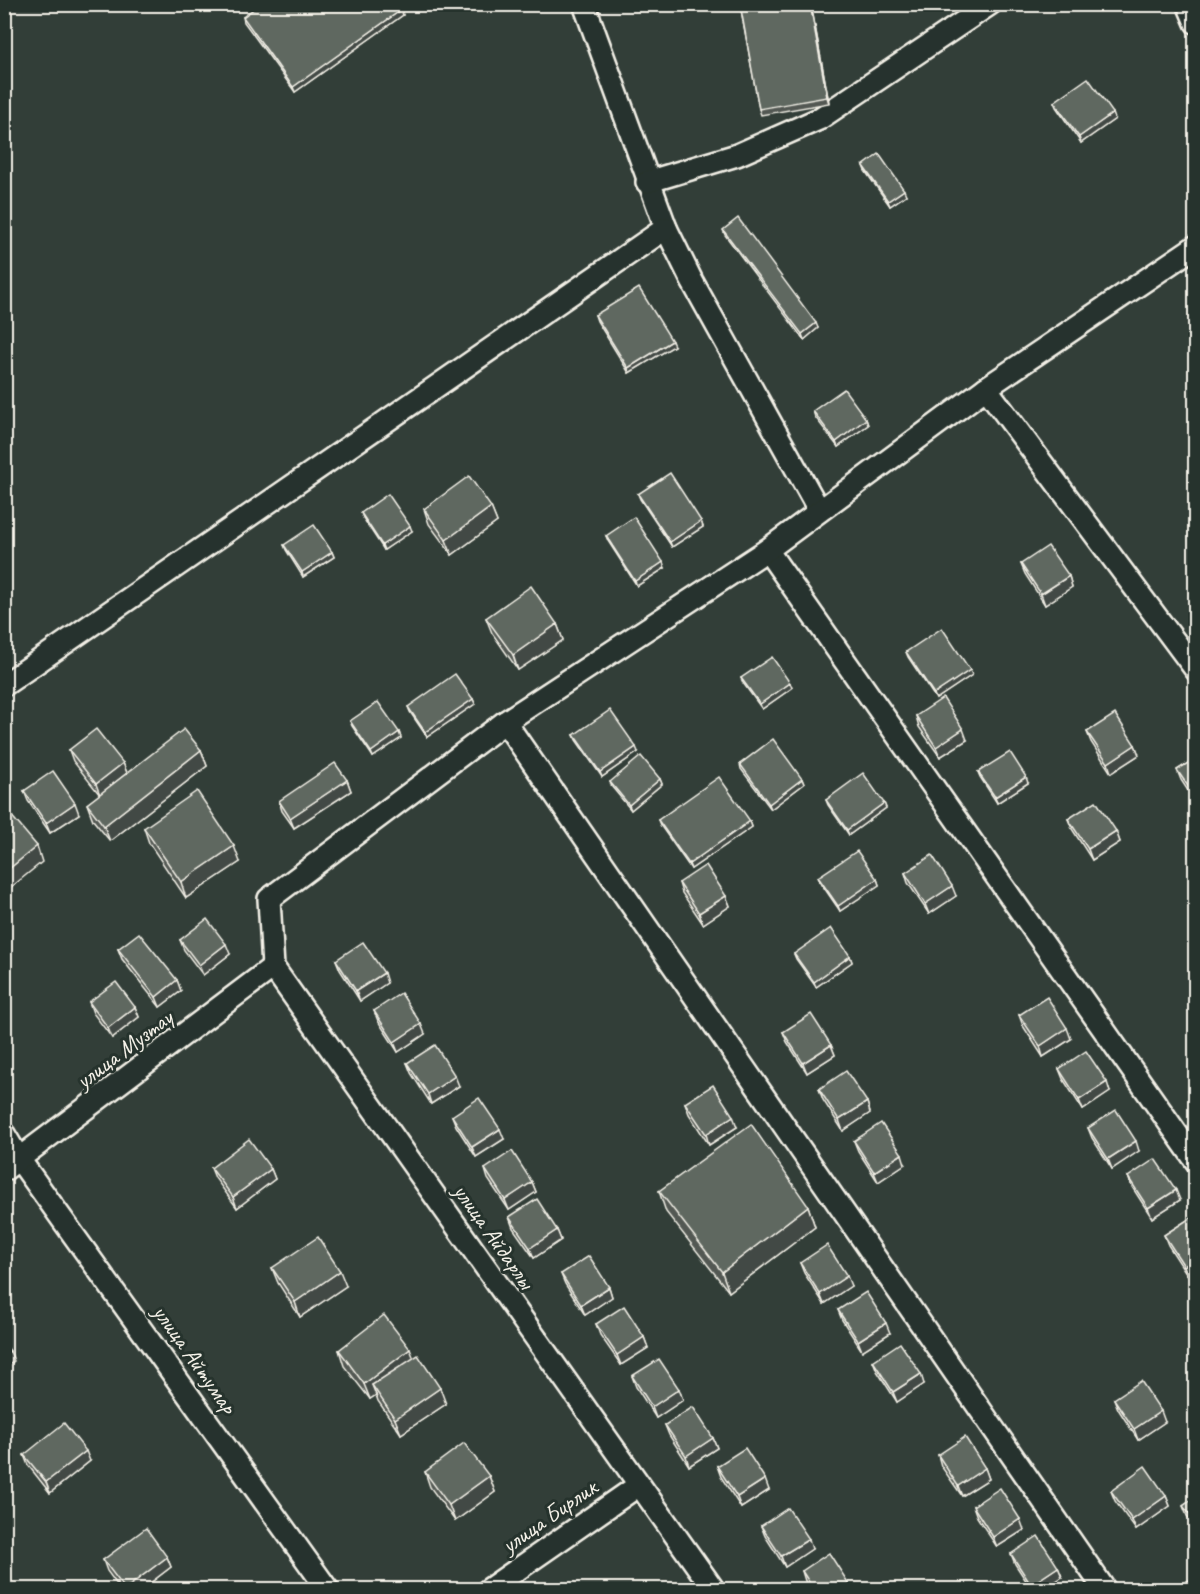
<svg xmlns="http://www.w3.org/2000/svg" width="1200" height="1594" font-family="Caveat,sans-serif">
	<rect width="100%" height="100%" fill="#323e38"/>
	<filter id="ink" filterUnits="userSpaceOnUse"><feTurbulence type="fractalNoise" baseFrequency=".0167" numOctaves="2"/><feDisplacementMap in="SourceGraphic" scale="12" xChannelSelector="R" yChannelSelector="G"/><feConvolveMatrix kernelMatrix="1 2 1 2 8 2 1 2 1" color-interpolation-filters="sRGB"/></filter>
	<g filter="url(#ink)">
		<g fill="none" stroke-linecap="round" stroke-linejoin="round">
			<g stroke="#f4f1e8" stroke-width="26">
				<g id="minor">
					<polyline points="584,4 666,228 692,281 819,510"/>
					<polyline points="1188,4 1196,23"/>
					<polyline points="647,182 737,155 819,119 990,4"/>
					<polyline points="986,388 1196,670"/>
					<polyline points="767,550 1196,1161"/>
					<polyline points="4,685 666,228"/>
					<polyline points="505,722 1105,1590"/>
					<polyline points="4,1134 19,1159 328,1590"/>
					<polyline points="4,1170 273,967"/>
					<polyline points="488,1590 639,1485"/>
					<polyline points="714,1590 273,967 269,899 505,722 767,550 986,388 1196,246"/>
				</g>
			</g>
			<use href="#minor" stroke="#26332d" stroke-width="21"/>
		</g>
		<g fill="#525953" stroke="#f4f1e8" stroke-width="1.5">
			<polygon points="740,4 811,4 829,103 761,115 759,109"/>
			<polygon points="401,10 403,15 295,92 244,22 243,17"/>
			<polygon points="1054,102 1115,119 1081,143 1056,107"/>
			<polygon points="863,166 906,195 890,206 865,171"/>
			<polygon points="723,230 818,328 804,340 725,235"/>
			<polygon points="595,315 674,346 629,373 597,321"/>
			<polygon points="813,411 866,419 868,425 838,447 815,417"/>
			<polygon points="638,494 701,521 703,527 672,547 640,499"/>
			<polygon points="491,507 497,522 452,555 429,524 424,509"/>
			<polygon points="361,513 412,531 384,550 363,518"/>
			<polygon points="606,536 665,568 637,586 608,541"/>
			<polygon points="284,545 332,552 334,557 303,577 286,550"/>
			<polygon points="1021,564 1069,576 1072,587 1045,605 1025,574"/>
			<polygon points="486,618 557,624 563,640 518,670 492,633"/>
			<polygon points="906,652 972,675 936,699 908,657"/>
			<polygon points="741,678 790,683 792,688 762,709 743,683"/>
			<polygon points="473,699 475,704 427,737 410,712 408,707"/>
			<polygon points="916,716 967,740 940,757 919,727"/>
			<polygon points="350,721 399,732 401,738 373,757 352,726"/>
			<polygon points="1087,732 1135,745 1139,755 1111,773 1091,742"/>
			<polygon points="574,735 638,752 602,777 576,740"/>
			<polygon points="69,750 123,763 127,773 201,750 207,766 110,841 93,820 87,804 100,795 73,761"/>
			<polygon points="1196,758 1196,803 1181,780 1177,770"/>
			<polygon points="740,764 802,779 804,784 771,809 741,769"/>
			<polygon points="978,772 1028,783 997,803 980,777"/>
			<polygon points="660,779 662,784 631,810 612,787 610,782"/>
			<polygon points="347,780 351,791 294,828 282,811 279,801"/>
			<polygon points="24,791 79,814 50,833 28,801"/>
			<polygon points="826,800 884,803 886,808 849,835 828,805"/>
			<polygon points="1068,819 1116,831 1120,842 1092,860 1072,829"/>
			<polygon points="658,820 750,821 752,827 691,869 660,825"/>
			<polygon points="144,828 240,862 186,898 149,843"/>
			<polygon points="905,873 956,896 929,914 908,883"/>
			<polygon points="818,877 877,879 879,885 840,911 820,882"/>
			<polygon points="679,883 726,896 730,906 703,924 682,893"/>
			<polygon points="180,940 230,954 203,975 184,950"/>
			<polygon points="118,949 177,980 181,991 160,1007 122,959"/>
			<polygon points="794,954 850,956 852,962 816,987 796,959"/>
			<polygon points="336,960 387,983 360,1001 340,970"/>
			<polygon points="89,1002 135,1007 139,1017 112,1038 93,1013"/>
			<polygon points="374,1011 425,1034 398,1052 378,1021"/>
			<polygon points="1019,1015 1071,1039 1043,1057 1023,1026"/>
			<polygon points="783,1032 831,1045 835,1055 807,1073 787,1042"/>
			<polygon points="407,1063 459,1086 431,1104 411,1073"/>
			<polygon points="1059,1069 1110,1092 1083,1110 1063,1079"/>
			<polygon points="819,1089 867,1102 870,1113 843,1131 823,1100"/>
			<polygon points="685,1103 737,1127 709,1145 689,1114"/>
			<polygon points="452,1116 504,1139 476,1157 456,1126"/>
			<polygon points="1088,1128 1139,1151 1112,1169 1092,1138"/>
			<polygon points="854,1141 905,1164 878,1182 858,1151"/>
			<polygon points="211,1168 271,1169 275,1179 237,1208 215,1178"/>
			<polygon points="485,1169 532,1182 536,1192 509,1210 488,1179"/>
			<polygon points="1128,1177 1180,1200 1152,1218 1132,1187"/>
			<polygon points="659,1191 808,1206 815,1227 729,1292 666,1212"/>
			<polygon points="509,1217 557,1230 561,1240 534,1258 513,1228"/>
			<polygon points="1192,1217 1188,1276 1168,1245 1164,1235"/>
			<polygon points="800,1263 851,1286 824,1304 804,1273"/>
			<polygon points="272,1268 346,1286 300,1317 278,1283"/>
			<polygon points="561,1274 609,1287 612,1297 585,1315 565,1284"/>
			<polygon points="838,1310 890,1333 862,1351 842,1320"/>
			<polygon points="596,1324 644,1337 648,1348 621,1365 600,1335"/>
			<polygon points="339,1350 413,1358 446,1404 401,1434 378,1401 376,1395 370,1399 344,1366"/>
			<polygon points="873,1361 924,1384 897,1402 877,1371"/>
			<polygon points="632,1376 679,1389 683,1400 656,1418 636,1387"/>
			<polygon points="1114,1399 1165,1422 1138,1440 1118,1409"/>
			<polygon points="665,1425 713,1438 717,1448 689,1466 669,1435"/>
			<polygon points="24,1455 90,1461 50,1493 28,1465"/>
			<polygon points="938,1455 985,1468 989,1479 962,1496 941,1466"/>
			<polygon points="717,1466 769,1490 741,1508 721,1477"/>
			<polygon points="425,1472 489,1476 495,1492 455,1521 430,1487"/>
			<polygon points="1111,1491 1166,1496 1170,1506 1136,1530 1115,1501"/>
			<polygon points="1196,1497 1196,1528 1187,1516 1183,1506"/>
			<polygon points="973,1506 1024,1530 997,1547 977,1517"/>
			<polygon points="761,1526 812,1549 785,1567 765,1536"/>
			<polygon points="1011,1554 1058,1567 1062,1577 1043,1590 1032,1590 1015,1564"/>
			<polygon points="167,1557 171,1567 141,1590 121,1590 107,1571 103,1560"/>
			<polygon points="802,1571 849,1584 851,1590 811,1590 805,1581"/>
		</g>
		<g fill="#424944" stroke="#f4f1e8" stroke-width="1.5">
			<polygon points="810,4 811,4 829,103 827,97"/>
			<polygon points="401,10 403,15 295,92 293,87"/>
			<polygon points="1113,113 1115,119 1081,143 1079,137"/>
			<polygon points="904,190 906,195 890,206 888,201"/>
			<polygon points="816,323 818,328 804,340 802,334"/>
			<polygon points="672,341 674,346 629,373 628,368"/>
			<polygon points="866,419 868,425 838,447 836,442"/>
			<polygon points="8,489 10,494 4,498 4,491"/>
			<polygon points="491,507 497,522 452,555 446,540"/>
			<polygon points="701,521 703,527 672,547 670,542"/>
			<polygon points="410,526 412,531 384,550 382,545"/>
			<polygon points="332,552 334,557 303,577 302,572"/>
			<polygon points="663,562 665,568 637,586 635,581"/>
			<polygon points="1069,576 1072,587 1045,605 1041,594"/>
			<polygon points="557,624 563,640 518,670 513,655"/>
			<polygon points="970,670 972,675 936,699 934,694"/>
			<polygon points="790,683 792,688 762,709 760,704"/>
			<polygon points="473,699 475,704 427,737 425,732"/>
			<polygon points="963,729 967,740 940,757 936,747"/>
			<polygon points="399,732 401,738 373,757 371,752"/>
			<polygon points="1135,745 1139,755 1111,773 1108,763"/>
			<polygon points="636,747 638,752 602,777 600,772"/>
			<polygon points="201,750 207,766 110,841 104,826"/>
			<polygon points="123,763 127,773 100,795 96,784"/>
			<polygon points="1026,777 1028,783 997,803 995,797"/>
			<polygon points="660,779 662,784 631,810 629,805"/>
			<polygon points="802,779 804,784 771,809 769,804"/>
			<polygon points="347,780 351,791 294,828 290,818"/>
			<polygon points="75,803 79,814 50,833 46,823"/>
			<polygon points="884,803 886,808 849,835 847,830"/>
			<polygon points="750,821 752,827 691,869 689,864"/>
			<polygon points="1116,831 1120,842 1092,860 1088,849"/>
			<polygon points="37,846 42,862 4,893 4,873"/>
			<polygon points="234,846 240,862 186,898 181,882"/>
			<polygon points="877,879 879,885 840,911 838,906"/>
			<polygon points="952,886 956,896 929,914 925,904"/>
			<polygon points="726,896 730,906 703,924 699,913"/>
			<polygon points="226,944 230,954 203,975 199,965"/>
			<polygon points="850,956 852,962 816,987 814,982"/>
			<polygon points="384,973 387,983 360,1001 356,991"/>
			<polygon points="177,980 181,991 160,1007 156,997"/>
			<polygon points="135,1007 139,1017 112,1038 108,1028"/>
			<polygon points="421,1024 425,1034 398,1052 394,1042"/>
			<polygon points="1067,1028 1071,1039 1043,1057 1040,1046"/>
			<polygon points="831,1045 835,1055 807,1073 803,1063"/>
			<polygon points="455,1076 459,1086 431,1104 428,1094"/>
			<polygon points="1107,1082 1110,1092 1083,1110 1079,1100"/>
			<polygon points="867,1102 870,1113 843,1131 839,1120"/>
			<polygon points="733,1116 737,1127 709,1145 706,1134"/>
			<polygon points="500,1129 504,1139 476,1157 472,1147"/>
			<polygon points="1136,1141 1139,1151 1112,1169 1108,1159"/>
			<polygon points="902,1154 905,1164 878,1182 874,1172"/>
			<polygon points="271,1169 275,1179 237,1208 233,1197"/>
			<polygon points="532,1182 536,1192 509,1210 505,1200"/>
			<polygon points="1176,1190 1180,1200 1152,1218 1148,1208"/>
			<polygon points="808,1206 815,1227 729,1292 722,1272"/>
			<polygon points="557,1230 561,1240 534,1258 530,1248"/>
			<polygon points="1196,1258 1196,1271 1188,1276 1184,1266"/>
			<polygon points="340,1271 346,1286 300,1317 295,1302"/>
			<polygon points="847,1276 851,1286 824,1304 820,1294"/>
			<polygon points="609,1287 612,1297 585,1315 581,1305"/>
			<polygon points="886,1323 890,1333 862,1351 858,1341"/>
			<polygon points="644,1337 648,1348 621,1365 617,1355"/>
			<polygon points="410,1349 416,1364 372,1385 376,1395 370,1399 364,1384"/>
			<polygon points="10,1351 14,1361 4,1369 4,1355"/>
			<polygon points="921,1374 924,1384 897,1402 893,1392"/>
			<polygon points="440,1388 446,1404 401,1434 395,1419"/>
			<polygon points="679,1389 683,1400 656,1418 652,1407"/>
			<polygon points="1161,1411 1165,1422 1138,1440 1134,1429"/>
			<polygon points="713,1438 717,1448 689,1466 686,1456"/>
			<polygon points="86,1451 90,1461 50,1493 46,1482"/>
			<polygon points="985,1468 989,1479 962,1496 958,1486"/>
			<polygon points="489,1476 495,1492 455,1521 449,1505"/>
			<polygon points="765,1479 769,1490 741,1508 737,1497"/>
			<polygon points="1166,1496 1170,1506 1136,1530 1132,1520"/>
			<polygon points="1020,1519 1024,1530 997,1547 993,1537"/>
			<polygon points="809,1539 812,1549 785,1567 781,1556"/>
			<polygon points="167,1557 171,1567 141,1590 125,1590 125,1589"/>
			<polygon points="1058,1567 1062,1577 1043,1590 1033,1590 1031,1585"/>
			<polygon points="849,1584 851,1590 840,1590"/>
		</g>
		<g fill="#5f6861" stroke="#f4f1e8" stroke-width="1.5">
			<polygon points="260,4 397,4 401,10 293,87 243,17"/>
			<polygon points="740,4 810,4 827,97 759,109"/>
			<polygon points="1088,78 1113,113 1079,137 1054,102"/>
			<polygon points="879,154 904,190 888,201 863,166"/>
			<polygon points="738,218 816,323 802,334 723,230"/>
			<polygon points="639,288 672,341 628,368 595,315"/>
			<polygon points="844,389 866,419 836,442 813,411"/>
			<polygon points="670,473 701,521 670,542 638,494"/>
			<polygon points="469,476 491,507 446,540 424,509"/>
			<polygon points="4,484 8,489 4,491"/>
			<polygon points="388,494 410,526 382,545 361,513"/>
			<polygon points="634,517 663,562 635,581 606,536"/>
			<polygon points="314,525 332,552 302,572 284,545"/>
			<polygon points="1048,546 1069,576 1041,594 1021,564"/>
			<polygon points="531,586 557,624 513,655 486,618"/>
			<polygon points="942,628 970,670 934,694 906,652"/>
			<polygon points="772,657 790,683 760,704 741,678"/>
			<polygon points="455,674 473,699 425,732 408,707"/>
			<polygon points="943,698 963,729 936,747 916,716"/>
			<polygon points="378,702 399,732 371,752 350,721"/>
			<polygon points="610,710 636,747 600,772 574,735"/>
			<polygon points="1115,714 1135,745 1108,763 1087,732"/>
			<polygon points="96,729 123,763 96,784 69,750"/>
			<polygon points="184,729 201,750 104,826 87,804"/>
			<polygon points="773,739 802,779 769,804 740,764"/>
			<polygon points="1010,752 1026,777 995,797 978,772"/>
			<polygon points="641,756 660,779 629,805 610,782"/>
			<polygon points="1196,758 1196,798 1177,770"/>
			<polygon points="335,763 347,780 290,818 279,801"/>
			<polygon points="53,771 75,803 46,823 24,791"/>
			<polygon points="863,773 884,803 847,830 826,800"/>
			<polygon points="719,777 750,821 689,864 658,820"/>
			<polygon points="197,791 234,846 181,882 144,828"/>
			<polygon points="1096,801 1116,831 1088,849 1068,819"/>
			<polygon points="4,807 37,846 4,873"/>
			<polygon points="857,851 877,879 838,906 818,877"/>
			<polygon points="932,855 952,886 925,904 905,873"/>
			<polygon points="706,865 726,896 699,913 679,883"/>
			<polygon points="207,919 226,944 199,965 180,940"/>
			<polygon points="831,928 850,956 814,982 794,954"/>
			<polygon points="139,933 177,980 156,997 118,949"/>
			<polygon points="363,942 384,973 356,991 336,960"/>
			<polygon points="116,982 135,1007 108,1028 89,1002"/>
			<polygon points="401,993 421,1024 394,1042 374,1011"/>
			<polygon points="1047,997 1067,1028 1040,1046 1019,1015"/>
			<polygon points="811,1014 831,1045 803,1063 783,1032"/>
			<polygon points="435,1045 455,1076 428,1094 407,1063"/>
			<polygon points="1086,1051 1107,1082 1079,1100 1059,1069"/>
			<polygon points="846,1071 867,1102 839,1120 819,1089"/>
			<polygon points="713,1085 733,1116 706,1134 685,1103"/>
			<polygon points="479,1098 500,1129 472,1147 452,1116"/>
			<polygon points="1116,1110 1136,1141 1108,1159 1088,1128"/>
			<polygon points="881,1123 902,1154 874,1172 854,1141"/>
			<polygon points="751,1124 808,1206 722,1272 659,1191"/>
			<polygon points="249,1139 271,1169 233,1197 211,1168"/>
			<polygon points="512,1151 532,1182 505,1200 485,1169"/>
			<polygon points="1155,1159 1176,1190 1148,1208 1128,1177"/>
			<polygon points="537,1199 557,1230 530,1248 509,1217"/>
			<polygon points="1192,1217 1196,1223 1196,1258 1184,1266 1164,1235"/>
			<polygon points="318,1237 340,1271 295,1302 272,1268"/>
			<polygon points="827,1245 847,1276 820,1294 800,1263"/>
			<polygon points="589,1256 609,1287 581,1305 561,1274"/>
			<polygon points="866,1292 886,1323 858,1341 838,1310"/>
			<polygon points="624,1306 644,1337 617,1355 596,1324"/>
			<polygon points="384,1315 410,1349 364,1384 339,1350"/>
			<polygon points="4,1343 10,1351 4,1355"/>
			<polygon points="900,1343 921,1374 893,1392 873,1361"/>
			<polygon points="418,1355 440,1388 395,1419 372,1385"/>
			<polygon points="659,1359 679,1389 652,1407 632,1376"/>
			<polygon points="1141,1381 1161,1411 1134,1429 1114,1399"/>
			<polygon points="693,1407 713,1438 686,1456 665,1425"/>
			<polygon points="64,1423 86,1451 46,1482 24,1455"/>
			<polygon points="965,1437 985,1468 958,1486 938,1455"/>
			<polygon points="464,1443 489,1476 449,1505 425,1472"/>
			<polygon points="745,1448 765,1479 737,1497 717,1466"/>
			<polygon points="1145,1466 1166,1496 1132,1520 1111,1491"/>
			<polygon points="1000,1488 1020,1519 993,1537 973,1506"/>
			<polygon points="1196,1497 1196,1522 1183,1506"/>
			<polygon points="788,1508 809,1539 781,1556 761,1526"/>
			<polygon points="146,1528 167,1557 125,1589 103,1560"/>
			<polygon points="1038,1536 1058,1567 1031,1585 1011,1554"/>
			<polygon points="829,1553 849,1584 840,1590 814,1590 802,1571"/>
			<polygon points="1196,1576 1196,1590 1183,1590 1180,1585"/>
		</g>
	</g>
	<g text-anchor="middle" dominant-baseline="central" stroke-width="6" stroke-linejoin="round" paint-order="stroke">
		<g font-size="24" fill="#f4f1e8" stroke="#26332d">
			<text transform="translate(124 1049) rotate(-37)">улица Музтау</text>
			<text transform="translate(494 1236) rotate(55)">улица Айдарлы</text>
			<text transform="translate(195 1359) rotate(55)">улица Айтумар</text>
			<text transform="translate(549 1516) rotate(-35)">улица Бирлик</text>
		</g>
	</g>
	<rect width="1200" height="1594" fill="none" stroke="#26332d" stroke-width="24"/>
	<rect x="12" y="12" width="1176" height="1570" fill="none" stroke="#f4f1e8" stroke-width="2" filter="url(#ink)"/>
</svg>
